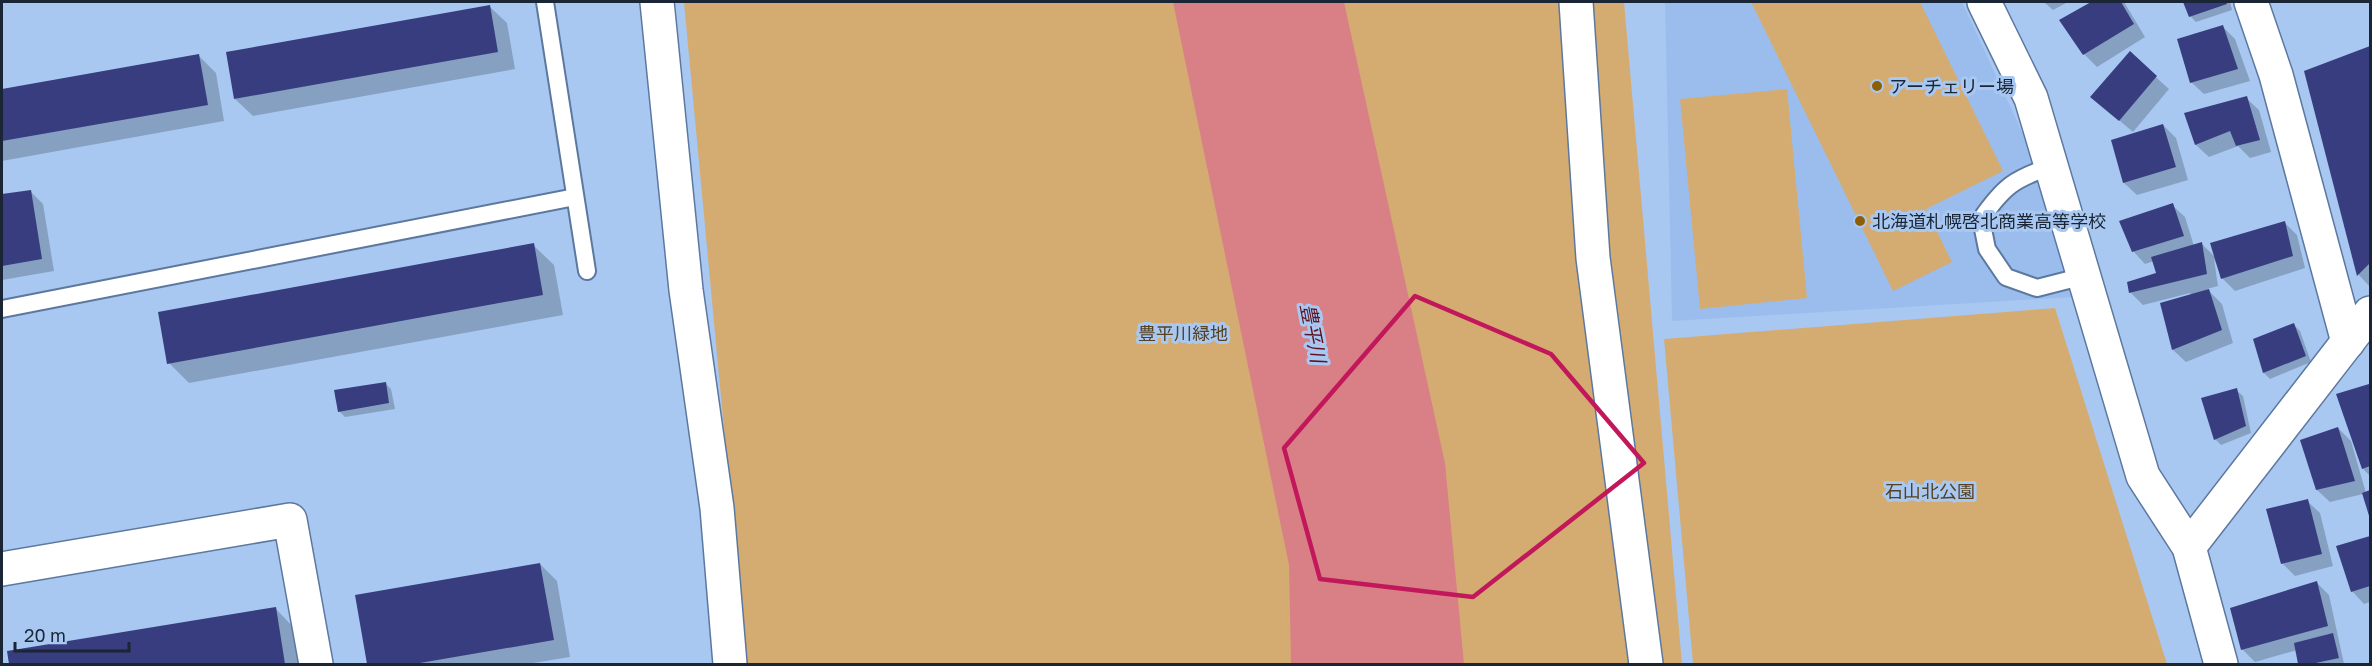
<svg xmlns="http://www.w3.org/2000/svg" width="2372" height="666" font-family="'Golos Text','Noto Sans JP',sans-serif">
	<rect width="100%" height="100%" fill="#a8c8f2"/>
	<polygon fill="#9abded" points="1665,2 1962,2 2028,145 2072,297 1672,321"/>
	<g fill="#d4ac72">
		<polygon points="684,2 1624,2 1682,664 746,664"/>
		<polygon points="1751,2 1920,2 2003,171 1926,209 1952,262 1893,291"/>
		<polygon points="1787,89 1807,298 1700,309 1680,99"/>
		<polygon points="2055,308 2167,664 1693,664 1664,339"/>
	</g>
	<polygon fill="#d98086" points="1173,2 1344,2 1445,463 1464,664 1291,664 1289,565"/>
	<g fill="#0003">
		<polygon points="2044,2 2068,2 2053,10"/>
		<polygon points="2094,2 2124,2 2145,37 2097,67 2084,54 2061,21"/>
		<polygon points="2185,2 2230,2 2232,10 2196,22 2190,16"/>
		<polygon points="489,6 507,23 515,69 253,116 235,99"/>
		<polygon points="2223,27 2235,39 2250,81 2204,94 2191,82"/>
		<polygon points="2370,48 2370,287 2359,275 2306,72"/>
		<polygon points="2130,54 2169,89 2133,132 2092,97"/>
		<polygon points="199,56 216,73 224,121 2,161 2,90"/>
		<polygon points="2246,98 2259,110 2271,152 2250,158 2238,146 2209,157 2196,145 2186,114"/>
		<polygon points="2163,125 2176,138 2188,180 2137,195 2124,183 2113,141"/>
		<polygon points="30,191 43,204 54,271 2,280 2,196"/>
		<polygon points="2172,205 2185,217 2194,246 2202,244 2216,258 2285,223 2297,235 2305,268 2235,291 2223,279 2214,259 2218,286 2207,289 2222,304 2233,343 2186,362 2173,350 2161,304 2191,296 2190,293 2143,305 2131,293 2158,274 2154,261 2145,264 2133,251"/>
		<polygon points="533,245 554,265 563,315 189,383 169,363"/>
		<polygon points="2294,325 2300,331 2311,362 2270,379 2264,373 2254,340"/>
		<polygon points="385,383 391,389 395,409 345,417 339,411"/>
		<polygon points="2369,386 2370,387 2370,476 2363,469 2338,395"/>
		<polygon points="2236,390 2243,396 2251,433 2221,445 2215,439"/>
		<polygon points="2338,428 2351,441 2366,493 2370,492 2370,515 2363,494 2330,502 2317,490"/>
		<polygon points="2307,501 2320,513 2333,566 2295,576 2282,563"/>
		<polygon points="2369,537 2370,602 2364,604 2352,591"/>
		<polygon points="540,564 557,581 570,657 527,664 368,664 357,596"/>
		<polygon points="2317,583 2329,595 2344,664 2299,664 2297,650 2255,662 2243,650 2232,609"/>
		<polygon points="276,609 296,630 302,664 10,664 8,652"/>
	</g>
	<g fill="#373d7f">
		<polygon points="2091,2 2121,2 2134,24 2083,55 2059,20"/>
		<polygon points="2183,2 2226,2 2227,4 2189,17"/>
		<polygon points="490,5 498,52 234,99 226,52"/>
		<polygon points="2223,25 2238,69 2190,83 2177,39"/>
		<polygon points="2370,46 2370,263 2357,276 2304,71"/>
		<polygon points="2130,51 2157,76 2119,121 2090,97"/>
		<polygon points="199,54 208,105 2,141 2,89"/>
		<polygon points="2247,96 2260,140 2236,146 2230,131 2195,145 2184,113"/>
		<polygon points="2163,124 2176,167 2123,183 2111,140"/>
		<polygon points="31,190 42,259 2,266 2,194"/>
		<polygon points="2173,203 2184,236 2132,252 2119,221"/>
		<polygon points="2285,221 2293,256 2221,279 2210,243"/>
		<polygon points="2202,242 2207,274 2129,293 2127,282 2156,273 2151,257"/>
		<polygon points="534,243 543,295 167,364 158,312"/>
		<polygon points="2209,289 2222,330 2172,350 2160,303"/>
		<polygon points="2294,323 2306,356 2263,373 2253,339"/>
		<polygon points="386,382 389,403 338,412 334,390"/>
		<polygon points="2369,384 2370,466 2362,469 2336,394"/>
		<polygon points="2237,388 2246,426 2214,440 2201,398"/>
		<polygon points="2338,427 2355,481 2316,490 2300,440"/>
		<polygon points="2370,490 2370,519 2362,493"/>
		<polygon points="2308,499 2322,554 2281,564 2266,509"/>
		<polygon points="2370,536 2370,586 2351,592 2336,546"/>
		<polygon points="540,563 554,640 414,664 367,664 355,595"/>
		<polygon points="2317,581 2328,626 2241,650 2230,608"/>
		<polygon points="276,607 285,664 9,664 7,651"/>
		<polygon points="2333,633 2339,658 2311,664 2298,664 2294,643"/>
	</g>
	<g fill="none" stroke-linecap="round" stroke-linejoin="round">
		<g stroke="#5c789f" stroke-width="20">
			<g id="lane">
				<polyline points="545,2 587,271"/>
				<path d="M2052 166C2014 179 2004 186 1981 219L1987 249 2006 277 2037 288 2084 276"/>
				<polyline points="2,309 575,197"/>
			</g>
		</g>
		<g stroke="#5c789f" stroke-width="36">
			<g id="street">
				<polyline points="657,2 686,290 717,508 730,664"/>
				<polyline points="1576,2 1593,258 1646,664"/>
				<polyline points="1984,2 2031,98 2143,476 2189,547 2221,664"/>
				<polyline points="2251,2 2276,75 2348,342"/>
				<polyline points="2189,547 2370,313"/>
				<polyline points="2,569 290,520 316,664"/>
			</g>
		</g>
		<use href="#lane" stroke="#fff" stroke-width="16"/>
		<use href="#street" stroke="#fff" stroke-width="33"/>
	</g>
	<path fill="none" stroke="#c2185b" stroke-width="4.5" stroke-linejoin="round" d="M1415 296 1551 354 1644 463 1473 597 1320 579 1284 448Z"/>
	<g fill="#8c5f04" stroke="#a8c8f2" stroke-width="2">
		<circle cx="1877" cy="86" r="6"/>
		<circle cx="1860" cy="221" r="6"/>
	</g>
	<g text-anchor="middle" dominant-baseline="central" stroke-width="6" stroke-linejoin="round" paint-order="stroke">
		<g font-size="18" fill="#1a2535" stroke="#a8c8f2" text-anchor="start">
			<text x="1889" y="86">アーチェリー場</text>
			<text x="1872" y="221">北海道札幌啓北商業高等学校</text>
		</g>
		<g font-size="18" fill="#55401f" stroke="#a8c8f2">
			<text x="1183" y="333">豊平川緑地</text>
			<text x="1930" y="491">石山北公園</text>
		</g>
		<g font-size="20" font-style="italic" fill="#621221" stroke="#a8c8f2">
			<text transform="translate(1314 333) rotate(79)">豊平川</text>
		</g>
	</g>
	<rect width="2372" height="666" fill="none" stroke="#1a2535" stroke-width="6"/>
	<path d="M15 642v9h114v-9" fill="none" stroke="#1a2535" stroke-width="3"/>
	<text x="24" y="642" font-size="18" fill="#1a2535" stroke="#a8c8f2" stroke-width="4.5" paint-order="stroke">20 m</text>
</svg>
